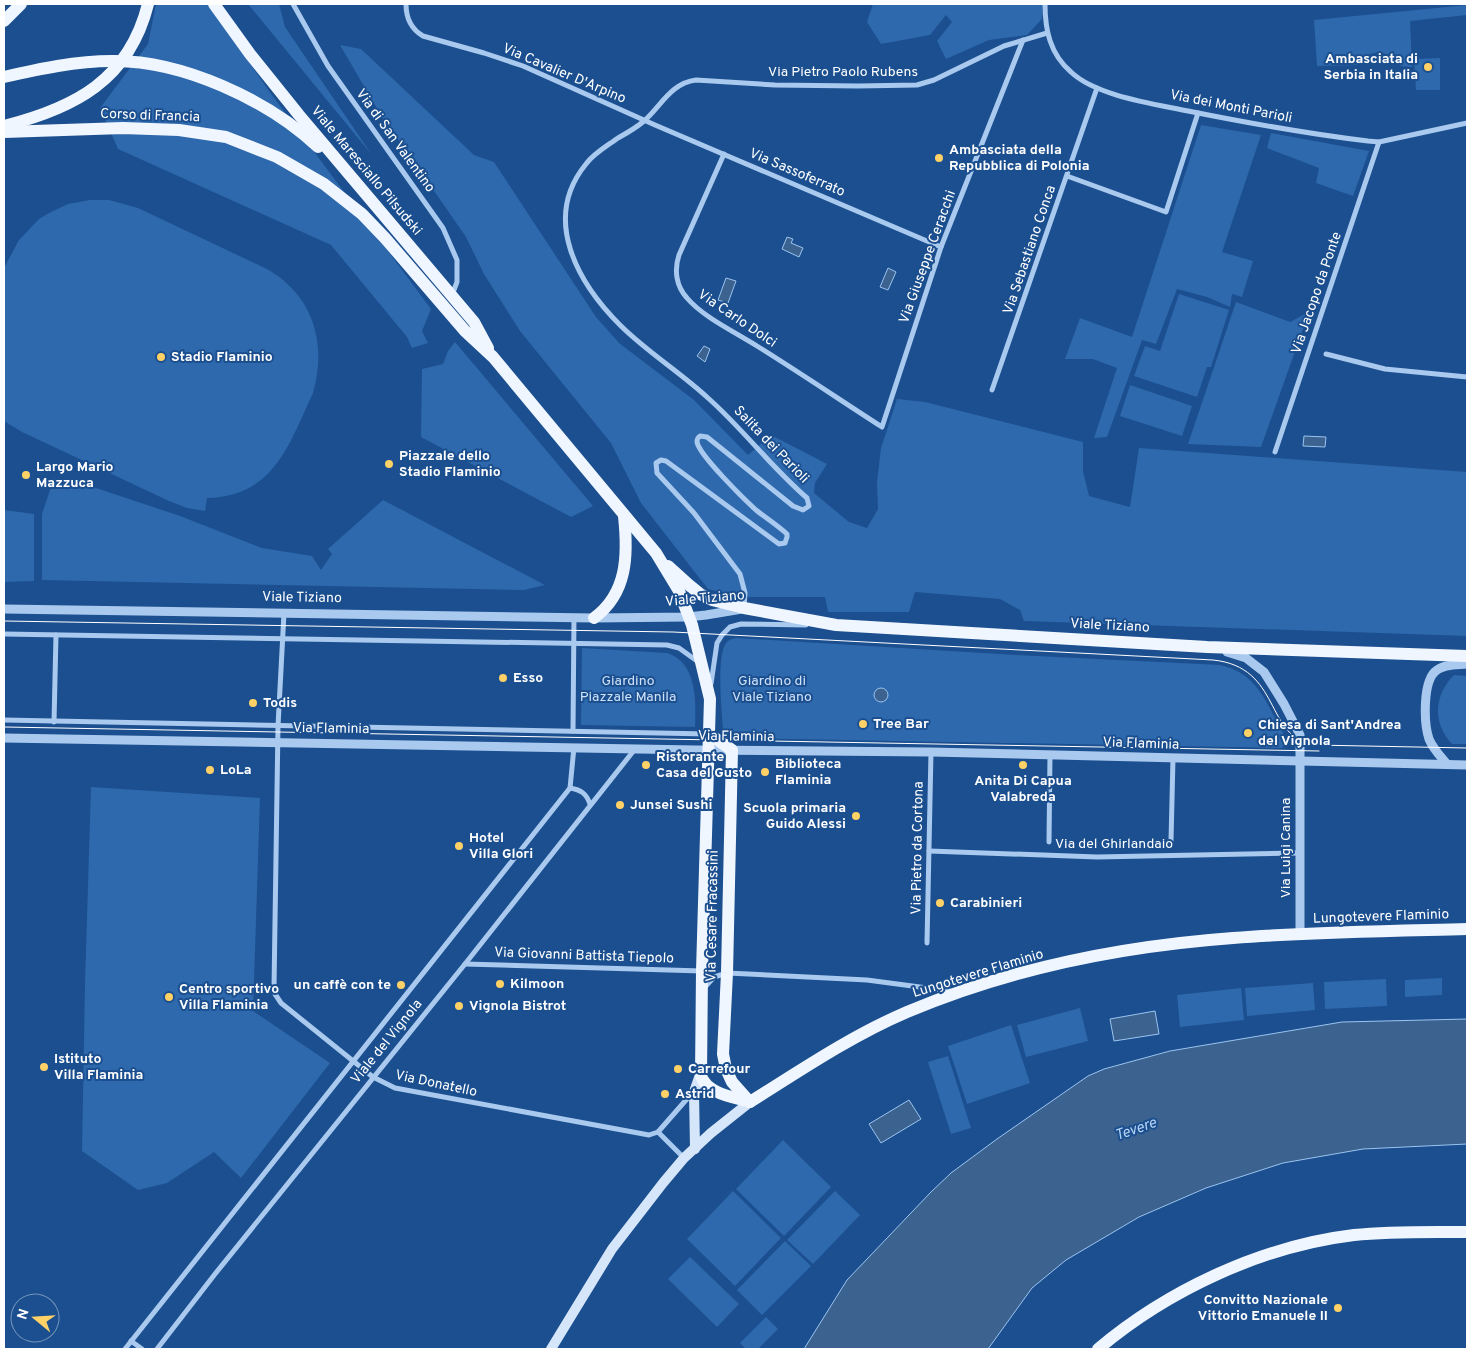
<svg xmlns="http://www.w3.org/2000/svg" width="1471" height="1353" font-family="Overpass,sans-serif">
	<rect width="100%" height="100%" fill="#1b4f8f"/>
	<g fill="#2e69ad">
		<polygon points="156,4 209,4 269,91 431,309 422,331 428,343 412,348 407,337 331,245 118,149 100,108 148,44"/>
		<polygon points="248,4 279,4 285,27 372,155"/>
		<polygon points="873,4 1043,4 1042,19 1027,35 989,40 946,59 937,41 952,22 946,15 930,35 881,44 867,22"/>
		<polygon points="1467,5 1467,15 1410,21 1412,67 1401,66 1393,57 1380,52 1370,54 1358,65 1317,66 1314,20"/>
		<polygon points="340,45 361,49 474,155 494,162 596,317 619,343 694,400 748,455 771,435 827,464 815,483 814,493 849,522 867,528 878,509 877,482 881,448 897,399 925,402 1083,442 1083,471 1089,496 1130,507 1139,448 1467,472 1467,636 1024,621 1020,610 1000,599 915,592 909,612 828,612 825,597 741,597 708,589 641,503 611,443 520,331 484,274 466,237 403,146 386,124"/>
		<polygon points="1440,58 1440,90 1416,90 1414,59"/>
		<polygon points="1201,125 1261,135 1222,252 1253,261 1242,297 1232,294 1230,307 1207,297 1177,289 1156,344 1142,340 1107,437 1094,438 1117,368 1093,359 1065,359 1080,318 1132,337"/>
		<polygon points="1271,133 1369,151 1353,196 1316,183 1319,168 1267,148"/>
		<path d="M90 200H109L138 208 267 269C314 296 327 344 313 393 289 444 274 497 207 498L205 511 187 508 169 501 22 432 4 421V268L19 240 39 219 49 213 68 204Z"/>
		<polygon points="1179,294 1229,310 1211,367 1207,367 1197,397 1134,376 1145,346 1160,351"/>
		<polygon points="1236,302 1290,322 1309,312 1261,447 1188,444"/>
		<polygon points="455,342 593,506 571,517 421,437 422,369 443,364 448,351"/>
		<polygon points="1130,385 1192,406 1182,436 1120,416"/>
		<polygon points="54,478 90,486 180,516 262,548 312,556 321,570 332,554 328,549 383,500 545,585 524,590 42,580 42,514"/>
		<polygon points="4,510 34,514 34,581 4,582"/>
		<path d="M736 638 1016 655 1220 665C1260 674 1266 705 1285 736V744L1282 748 737 738 728 735 723 730C722 711 716 658 726 643 728 640 732 639 736 638Z"/>
		<path d="M582 648 667 653C697 662 696 701 695 727L581 725Z"/>
		<path d="M1454 675 1467 676V744H1452C1432 723 1434 695 1454 675Z"/>
		<polygon points="91,787 260,798 253,1011 330,1063 241,1178 214,1152 167,1183 138,1190 82,1151 85,984"/>
		<polygon points="1442,978 1442,995 1405,997 1405,980"/>
		<polygon points="1386,979 1387,1006 1325,1009 1324,982"/>
		<polygon points="1313,983 1315,1010 1247,1016 1245,988"/>
		<polygon points="1241,988 1244,1020 1180,1027 1177,995"/>
		<polygon points="1080,1008 1088,1041 1026,1057 1017,1025"/>
		<polygon points="1011,1025 1030,1083 967,1104 948,1046"/>
		<polygon points="948,1056 971,1128 951,1134 928,1062"/>
		<polygon points="783,1140 831,1187 784,1236 736,1189"/>
		<polygon points="733,1191 781,1238 735,1286 687,1239"/>
		<polygon points="835,1191 860,1215 813,1264 787,1240"/>
		<polygon points="785,1241 811,1266 762,1315 737,1290"/>
		<polygon points="690,1257 739,1304 717,1327 668,1279"/>
		<polygon points="766,1317 778,1329 758,1349 746,1349 740,1343"/>
	</g>
	<g fill="#3c6290" stroke="#9cc4f0">
		<polygon points="787,237 793,239 791,243 803,248 799,257 782,249"/>
		<polygon points="888,268 896,272 888,290 880,287"/>
		<polygon points="726,278 736,281 728,303 718,300"/>
		<polygon points="704,346 710,349 705,362 697,356"/>
		<polygon points="1304,436 1326,437 1325,447 1303,446"/>
		<circle cx="881" cy="695" r="7"/>
		<polygon points="1155,1011 1159,1034 1114,1041 1110,1019"/>
		<polygon points="1467,1019 1467,1144 1363,1149 1283,1163 1206,1188 1139,1217 1066,1260 1032,1288 988,1349 804,1349 847,1280 931,1192 951,1173 997,1139 1088,1076 1104,1069 1170,1051 1342,1022"/>
		<polygon points="909,1100 921,1119 881,1143 869,1124"/>
	</g>
	<g fill="none" stroke-linecap="round" stroke-linejoin="round">
		<g stroke="#a9c9ee" stroke-width="5">
			<polyline points="293,4 328,66 443,228 457,260 457,282 452,295"/>
			<path d="M406 4C406 17 411 29 423 36L484 53 523 66 655 125 941 247"/>
			<path d="M1045 4C1045 30 1050 54 1071 72 1096 96 1155 104 1188 111 1248 123 1308 134 1368 141L1379 142 1467 123"/>
			<path d="M724 154 679 255C674 270 676 286 687 298 703 317 735 332 757 346 799 372 840 400 882 427L941 247 1023 40"/>
			<polyline points="1067,176 1166,212 1198,113"/>
			<polyline points="1326,354 1385,369 1467,377"/>
			<polyline points="992,390 1097,88"/>
			<polyline points="1275,452 1379,142"/>
			<path d="M744 607 745 593 740 574 694 513 657 473 656 463 661 460 666 461 779 544 785 543 787 537V534C777 525 766 518 756 510 745 500 699 455 697 442 697 438 698 438 700 436L707 437 793 506 803 510 809 506 807 498C771 467 743 429 708 398 680 372 647 352 620 325 578 283 541 219 586 164 594 153 607 146 618 138 627 133 636 128 644 121 661 106 671 83 696 80L775 85 858 86 917 85 934 80 1004 46 1047 33"/>
			<polyline points="284,613 278,726 274,988 275,994 281,1003 373,1077 395,1088 649,1135 658,1132 693,1092"/>
			<polyline points="4,634 667,645 679,648 697,661"/>
			<polyline points="711,684 717,643 722,635 730,627 741,624 806,625"/>
			<polyline points="4,720 708,734"/>
			<polyline points="54,722 56,635"/>
			<polyline points="573,731 574,617"/>
			<path d="M570 788C581 790 586 793 590 804"/>
			<polyline points="1171,841 1173,758"/>
			<polyline points="1049,842 1050,755"/>
			<polyline points="929,851 1097,857 1299,853"/>
			<polyline points="927,943 931,752"/>
			<polyline points="465,964 702,971"/>
			<polyline points="705,987 714,977 727,973 867,980 950,991"/>
			<polyline points="658,1132 684,1158"/>
			<polyline points="131,1341 142,1349"/>
			<polyline points="125,1349 570,788 574,747"/>
			<polyline points="157,1349 215,1274 465,964 635,749"/>
		</g>
		<g stroke="#a9c9ee" stroke-width="9">
			<polyline points="4,609 594,618 688,617 706,615 742,609"/>
			<polyline points="1227,652 1246,658 1264,672 1284,704 1300,735 1300,934"/>
			<polyline points="4,738 696,750 931,752 1467,765"/>
			<path d="M1447 764C1441 757 1433 749 1429 739 1424 724 1422 680 1437 670 1445 664 1458 665 1467 664"/>
		</g>
		<g stroke="#d6e6fa" stroke-width="10">
			<polyline points="695,1149 694,1092 701,1072"/>
			<polyline points="551,1349 612,1249 663,1183 684,1158 711,1133 750,1102"/>
		</g>
		<g stroke="#f0f6ff" stroke-width="12">
			<polyline points="214,4 250,54 299,115 474,322 488,348"/>
			<polyline points="4,21 21,4"/>
			<path d="M4 77C39 69 76 61 112 61 182 60 268 100 318 147"/>
			<path d="M4 126C75 108 129 80 148 4"/>
			<path d="M4 132 123 128 179 130 226 137 277 157 324 184 362 214 385 238 465 331 493 357 656 553 679 591 692 625 710 699 702 971 701 1076C707 1094 734 1097 750 1102"/>
			<polyline points="668,566 689,585 700,594 712,600 744,608 836,625 1207,647 1467,656"/>
			<path d="M594 618C628 593 628 554 624 516"/>
			<polyline points="709,734 732,750 727,973 723,1054 726,1069 732,1082 748,1100"/>
			<path d="M750 1102C801 1070 851 1036 907 1012 1009 969 1123 946 1233 938 1311 932 1389 931 1467 929"/>
			<path d="M1098 1349C1168 1290 1262 1246 1354 1235 1392 1231 1429 1232 1467 1232"/>
		</g>
		<g stroke="#fff" stroke-width="1">
			<path d="M4 621 673 632 1213 660C1282 667 1264 737 1314 745L1467 748"/>
			<polyline points="4,727 1319,751"/>
		</g>
	</g>
	<g fill="#ffd166" stroke="#1b4f8f" stroke-width="2">
		<circle cx="1428" cy="67" r="5"/>
		<circle cx="939" cy="158" r="5"/>
		<circle cx="161" cy="357" r="5"/>
		<circle cx="389" cy="464" r="5"/>
		<circle cx="26" cy="475" r="5"/>
		<circle cx="503" cy="678" r="5"/>
		<circle cx="253" cy="703" r="5"/>
		<circle cx="863" cy="724" r="5"/>
		<circle cx="1248" cy="733" r="5"/>
		<circle cx="646" cy="765" r="5"/>
		<circle cx="1023" cy="765" r="5"/>
		<circle cx="210" cy="770" r="5"/>
		<circle cx="765" cy="772" r="5"/>
		<circle cx="620" cy="805" r="5"/>
		<circle cx="856" cy="816" r="5"/>
		<circle cx="459" cy="846" r="5"/>
		<circle cx="940" cy="903" r="5"/>
		<circle cx="500" cy="984" r="5"/>
		<circle cx="401" cy="985" r="5"/>
		<circle cx="169" cy="997" r="5"/>
		<circle cx="459" cy="1006" r="5"/>
		<circle cx="44" cy="1067" r="5"/>
		<circle cx="678" cy="1069" r="5"/>
		<circle cx="665" cy="1094" r="5"/>
		<circle cx="1338" cy="1308" r="5"/>
	</g>
	<g text-anchor="middle" dominant-baseline="central" stroke-width="4" stroke-linejoin="round" paint-order="stroke">
		<g font-size="14" font-weight="bold" fill="#fff" stroke="#1b4f8f" text-anchor="start">
			<text x="1418" y="59" text-anchor="end">Ambasciata di<tspan x="1418" dy="16">Serbia in Italia</tspan></text>
			<text x="949" y="150">Ambasciata della<tspan x="949" dy="16">Repubblica di Polonia</tspan></text>
			<text x="171" y="357">Stadio Flaminio</text>
			<text x="399" y="456">Piazzale dello<tspan x="399" dy="16">Stadio Flaminio</tspan></text>
			<text x="36" y="467">Largo Mario<tspan x="36" dy="16">Mazzuca</tspan></text>
			<text x="513" y="678">Esso</text>
			<text x="263" y="703">Todis</text>
			<text x="873" y="724">Tree Bar</text>
			<text x="1258" y="725">Chiesa di Sant'Andrea<tspan x="1258" dy="16">del Vignola</tspan></text>
			<text x="656" y="757">Ristorante<tspan x="656" dy="16">Casa del Gusto</tspan></text>
			<text x="775" y="764">Biblioteca<tspan x="775" dy="16">Flaminia</tspan></text>
			<text x="220" y="770">LoLa</text>
			<text x="1023" y="781" text-anchor="middle">Anita Di Capua<tspan x="1023" dy="16">Valabreda</tspan></text>
			<text x="630" y="805">Junsei Sushi</text>
			<text x="846" y="808" text-anchor="end">Scuola primaria<tspan x="846" dy="16">Guido Alessi</tspan></text>
			<text x="469" y="838">Hotel<tspan x="469" dy="16">Villa Glori</tspan></text>
			<text x="950" y="903">Carabinieri</text>
			<text x="510" y="984">Kilmoon</text>
			<text x="391" y="985" text-anchor="end">un caffè con te</text>
			<text x="179" y="989">Centro sportivo<tspan x="179" dy="16">Villa Flaminia</tspan></text>
			<text x="469" y="1006">Vignola Bistrot</text>
			<text x="54" y="1059">Istituto<tspan x="54" dy="16">Villa Flaminia</tspan></text>
			<text x="688" y="1069">Carrefour</text>
			<text x="675" y="1094">Astrid</text>
			<text x="1328" y="1300" text-anchor="end">Convitto Nazionale<tspan x="1328" dy="16">Vittorio Emanuele II</tspan></text>
		</g>
		<g font-size="14" fill="#fff" stroke="#1b4f8f">
			<text x="843" y="72">Via Pietro Paolo Rubens</text>
			<text transform="translate(564 74) rotate(23)">Via Cavalier D'Arpino</text>
			<text transform="translate(1231 107) rotate(11)">Via dei Monti Parioli</text>
			<text transform="translate(150 116) rotate(2)">Corso di Francia</text>
			<text transform="translate(395 141) rotate(54)">Via di San Valentino</text>
			<text transform="translate(366 171) rotate(50)">Viale Maresciallo Pilsudski</text>
			<text transform="translate(797 173) rotate(23)">Via Sassoferrato</text>
			<text transform="translate(1030 250) rotate(-71)">Via Sebastiano Conca</text>
			<text transform="translate(928 257) rotate(-70)">Via Giuseppe Ceracchi</text>
			<text transform="translate(1317 293) rotate(-71)">Via Jacopo da Ponte</text>
			<text transform="translate(737 319) rotate(34)">Via Carlo Dolci</text>
			<text transform="translate(771 445) rotate(46)">Salita dei Parioli</text>
			<text transform="translate(302 598) rotate(1)">Viale Tiziano</text>
			<text transform="translate(705 599) rotate(-5)">Viale Tiziano</text>
			<text transform="translate(1110 626) rotate(3)">Viale Tiziano</text>
			<text transform="translate(331 729) rotate(1)">Via Flaminia</text>
			<text transform="translate(736 737) rotate(1)">Via Flaminia</text>
			<text transform="translate(1141 744) rotate(2)">Via Flaminia</text>
			<text x="1114" y="844">Via del Ghirlandaio</text>
			<text transform="translate(918 848) rotate(-89)">Via Pietro da Cortona</text>
			<text transform="translate(1286 848) rotate(-90)">Via Luigi Canina</text>
			<text transform="translate(713 916) rotate(-89)">Via Cesare Fracassini</text>
			<text transform="translate(1381 917) rotate(-2)">Lungotevere Flaminio</text>
			<text transform="translate(584 956) rotate(2)">Via Giovanni Battista Tiepolo</text>
			<text transform="translate(978 974) rotate(-17)">Lungotevere Flaminio</text>
			<text transform="translate(387 1042) rotate(-51)">Viale del Vignola</text>
			<text transform="translate(436 1084) rotate(12)">Via Donatello</text>
		</g>
		<g font-size="14" fill="#cfe3fa" stroke="#1b4f8f">
			<text x="628" y="681">Giardino<tspan x="628" dy="16">Piazzale Manila</tspan></text>
			<text x="772" y="681">Giardino di<tspan x="772" dy="16">Viale Tiziano</tspan></text>
		</g>
		<g font-size="15" font-style="italic" fill="#b5d3f5" stroke="#1b4f8f">
			<text transform="translate(1136 1130) rotate(-19)">Tevere</text>
		</g>
	</g>
	<rect width="1471" height="1353" fill="none" stroke="#ffffff" stroke-width="10"/>
	<g transform="translate(35 1318) rotate(288)"><circle r="24" fill="#1b4f8f" stroke="#7695bc"/>
	<path d="M0-4L9 19L0 12L-9 19Z" fill="#ffd166"/>
	<text y="-8" font-size="14" font-weight="bold" text-anchor="middle" fill="#ffffff">N</text>
	</g>
</svg>
